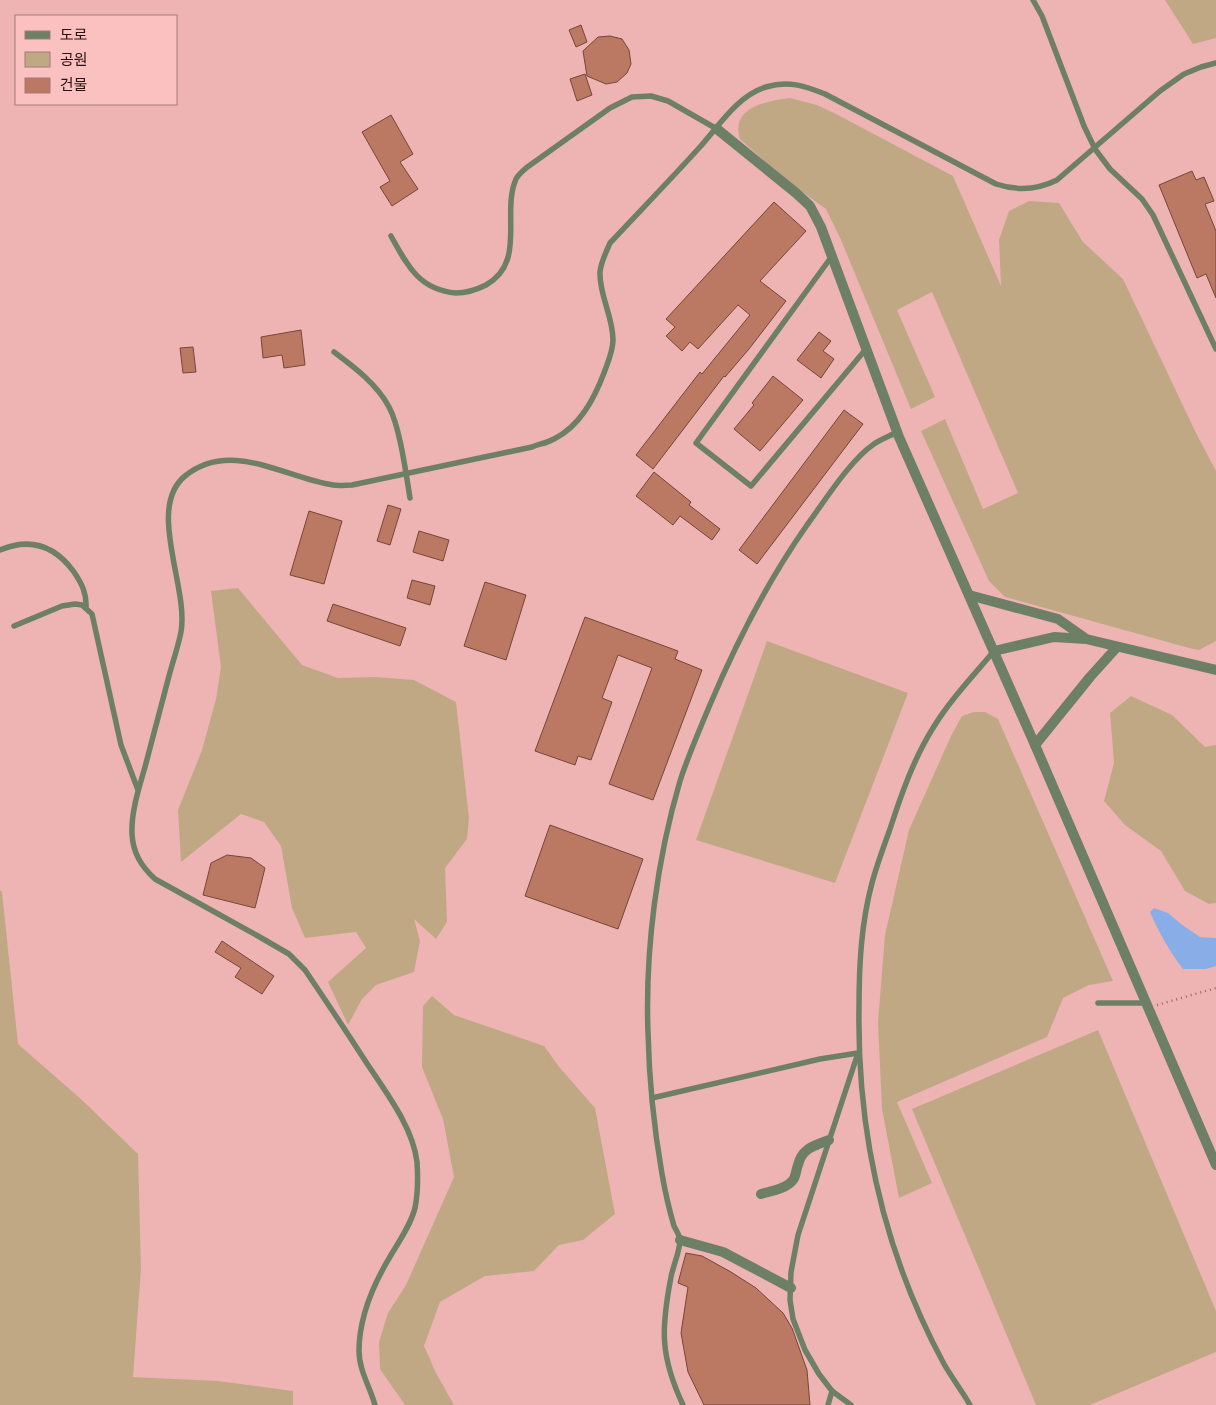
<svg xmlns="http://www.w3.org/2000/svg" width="1216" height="1405" font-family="'PT Sans Narrow','Noto Sans KR',sans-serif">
	<rect width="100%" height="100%" fill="#eeb4b4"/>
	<g fill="#c0a885">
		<polygon points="1165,0 1216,0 1216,38 1193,44"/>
		<path d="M790 98 817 105 838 115 953 176 1001 286 999 240 1009 211 1029 201 1059 203 1083 242 1123 279 1195 431 1216 471V641L1199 650 1189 648 1005 597 989 581 921 431 945 419 983 509 1018 493 932 292 897 310 935 397 911 409 841 240 826 209 787 181 740 139C730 107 767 101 790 98Z"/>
		<polygon points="238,588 302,665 338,678 376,677 414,680 456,702 469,818 467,839 445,868 447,922 436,939 414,919 420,941 414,972 376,985 362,999 348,1025 328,982 366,948 356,932 305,938 292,908 281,846 264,822 241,814 181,862 178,810 202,750 216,699 221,667 211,591"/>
		<polygon points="767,641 908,693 835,883 696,840"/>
		<polygon points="1131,696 1172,715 1205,747 1216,745 1216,903 1209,904 1185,891 1161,851 1125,825 1104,801 1114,763 1110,713"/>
		<polygon points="974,712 985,712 998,719 1113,981 1089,985 1063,998 1047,1037 897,1102 932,1183 899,1198 882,1109 878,1022 885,935 909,830 951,736 962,716"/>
		<polygon points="0,890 2,892 18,1044 82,1100 138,1154 141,1269 133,1377 218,1381 293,1391 293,1405 0,1405"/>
		<polygon points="432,996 454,1015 544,1046 560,1068 595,1108 615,1214 583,1240 559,1245 534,1271 485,1276 440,1302 424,1346 436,1373 454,1405 405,1405 380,1369 379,1342 388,1313 406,1285 454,1177 443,1119 422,1067 423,1006"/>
		<polygon points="1098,1030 1216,1311 1216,1352 1090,1405 1036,1405 912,1109"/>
	</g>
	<path fill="#89aee7" d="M1154 908 1168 913 1181 924 1200 937 1216 938V966L1206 969H1183C1170 952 1159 933 1150 912Z"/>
	<g fill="#bb7862" stroke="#754738">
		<polygon points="581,25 587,42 576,47 569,30"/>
		<polygon points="610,36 622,39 629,50 631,64 627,73 617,82 606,84 587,76 583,51 598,37"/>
		<polygon points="585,74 592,95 577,101 570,79"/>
		<polygon points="391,115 413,154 400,162 418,189 392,206 380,187 390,181 362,132"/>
		<polygon points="1192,171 1196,180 1204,177 1214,201 1205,204 1216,231 1216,298 1206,274 1197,278 1159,185"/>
		<polygon points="774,202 806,231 760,281 786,301 749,349 725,377 724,376 653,469 636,455 700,372 702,374 750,315 738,305 698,349 690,342 682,351 666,336 675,327 666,319"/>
		<polygon points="301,330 305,365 284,368 282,355 263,358 261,337"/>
		<polygon points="819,332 831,341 823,351 834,359 821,378 797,360"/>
		<polygon points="193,347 196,372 183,373 180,348"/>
		<polygon points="773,376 803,400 760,451 734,429 754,405 752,403"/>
		<polygon points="844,410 863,424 757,564 739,550"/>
		<polygon points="654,472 691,502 689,505 720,529 712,540 680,516 673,525 636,496"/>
		<polygon points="388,505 401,509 390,545 377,541"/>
		<polygon points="309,511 342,521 324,584 290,575"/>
		<polygon points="419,531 449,540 443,561 413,552"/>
		<polygon points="412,580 435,586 430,605 407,598"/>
		<polygon points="485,582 526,595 506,660 464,646"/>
		<polygon points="333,604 406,628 400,646 327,621"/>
		<polygon points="585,617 678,651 675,659 702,670 653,800 609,784 652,668 618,655 602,698 612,702 591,760 578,756 575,765 535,751"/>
		<polygon points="550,825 643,859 618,929 525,896"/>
		<polygon points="227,855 251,858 265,868 255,908 203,895 211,863"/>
		<polygon points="222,941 274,976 262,994 235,977 241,968 215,952"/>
		<polygon points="686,1253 702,1256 731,1272 756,1288 783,1313 792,1328 807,1370 810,1405 704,1405 688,1372 681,1333 688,1287 678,1283"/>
	</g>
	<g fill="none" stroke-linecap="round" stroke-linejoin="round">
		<polyline stroke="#936a6a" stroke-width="2.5" stroke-dasharray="1 4" stroke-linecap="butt" points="1157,1005 1216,988"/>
		<g stroke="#6d7f67" stroke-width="5.5">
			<polyline points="1033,0 1042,16 1084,126 1095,149 1110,169 1142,199 1153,215 1216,349"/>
			<path d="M391 236C407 265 419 290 456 293 467 293 476 290 486 285 527 262 501 213 516 179 518 175 523 171 526 168L610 108 632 97 651 96 668 101 717 129"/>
			<polyline points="832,256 696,443 751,486 866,349"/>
			<path d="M334 352C354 367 377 384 389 407 400 427 406 474 410 498"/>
			<path d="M0 550C31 537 55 546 74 572 82 584 87 594 86 608"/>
			<polyline points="14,626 62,606 75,604 82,605 92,614 121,745 138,790"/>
			<polyline points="1098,1003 1146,1003"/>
			<polyline points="652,1098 820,1059 858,1053 798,1235 791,1272 790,1300 793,1319 805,1350 819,1374 832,1391 851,1405"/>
			<path d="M375 1405C370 1387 359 1370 359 1351 359 1317 374 1283 391 1255 400 1240 411 1224 415 1208 418 1193 418 1177 417 1162 413 1127 385 1091 366 1062 346 1031 326 1001 305 970L289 954 258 936 155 879C141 866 133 853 132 834 131 812 139 788 145 767 153 737 161 706 169 676 173 661 178 647 181 632 189 587 146 508 185 476 231 439 285 478 333 485 339 486 346 485 352 485L532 447C539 444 547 443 554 439 580 426 594 399 604 373 608 362 613 351 613 340 613 316 599 295 600 272 601 262 606 252 610 243 640 211 670 180 699 148 719 126 737 96 766 87 788 80 805 86 825 94L996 184C1017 191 1037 190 1057 180L1160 91 1184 74 1201 67 1216 63"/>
			<path d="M683 1405C660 1356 661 1329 671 1277 673 1266 680 1251 680 1240 680 1236 676 1230 674 1226 669 1209 665 1191 662 1174 654 1128 649 1079 648 1032 645 950 657 859 680 781 688 756 699 731 709 707 736 643 767 582 807 525 824 502 850 460 874 444 881 439 890 436 897 432"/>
			<polyline points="828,1405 832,1391"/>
			<path d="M970 1405C962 1391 952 1378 944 1364 884 1253 857 1134 859 1008 859 966 861 924 872 883 877 864 884 846 890 829 901 795 914 758 933 728 950 700 973 676 994 651"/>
		</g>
		<g stroke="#6d7f67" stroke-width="10">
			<polyline points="717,129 796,193 810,206 821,227 899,437 1035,745 1216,1165"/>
			<polyline points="969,595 1058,619 1085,638"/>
			<polyline points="994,651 1054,637 1086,639 1216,670"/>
			<polyline points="1035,745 1090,677 1117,647"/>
			<path d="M761 1194C771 1191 786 1189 793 1180 796 1176 796 1170 798 1165 802 1148 814 1146 829 1140"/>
			<polyline points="680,1240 723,1252 791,1288"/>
		</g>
	</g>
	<rect x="15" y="15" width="162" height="90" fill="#fbc1c1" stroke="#a67b7b"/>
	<rect x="25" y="31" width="25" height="8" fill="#6d7f67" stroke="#a67b7b"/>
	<text x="60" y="40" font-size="15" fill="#261212">도로</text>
	<rect x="25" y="52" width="25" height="15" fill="#c0a885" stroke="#a67b7b"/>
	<text x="60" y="65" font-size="15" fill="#261212">공원</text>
	<rect x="25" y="78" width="25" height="15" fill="#bb7862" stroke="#a67b7b"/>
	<text x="60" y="90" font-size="15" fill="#261212">건물</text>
</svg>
